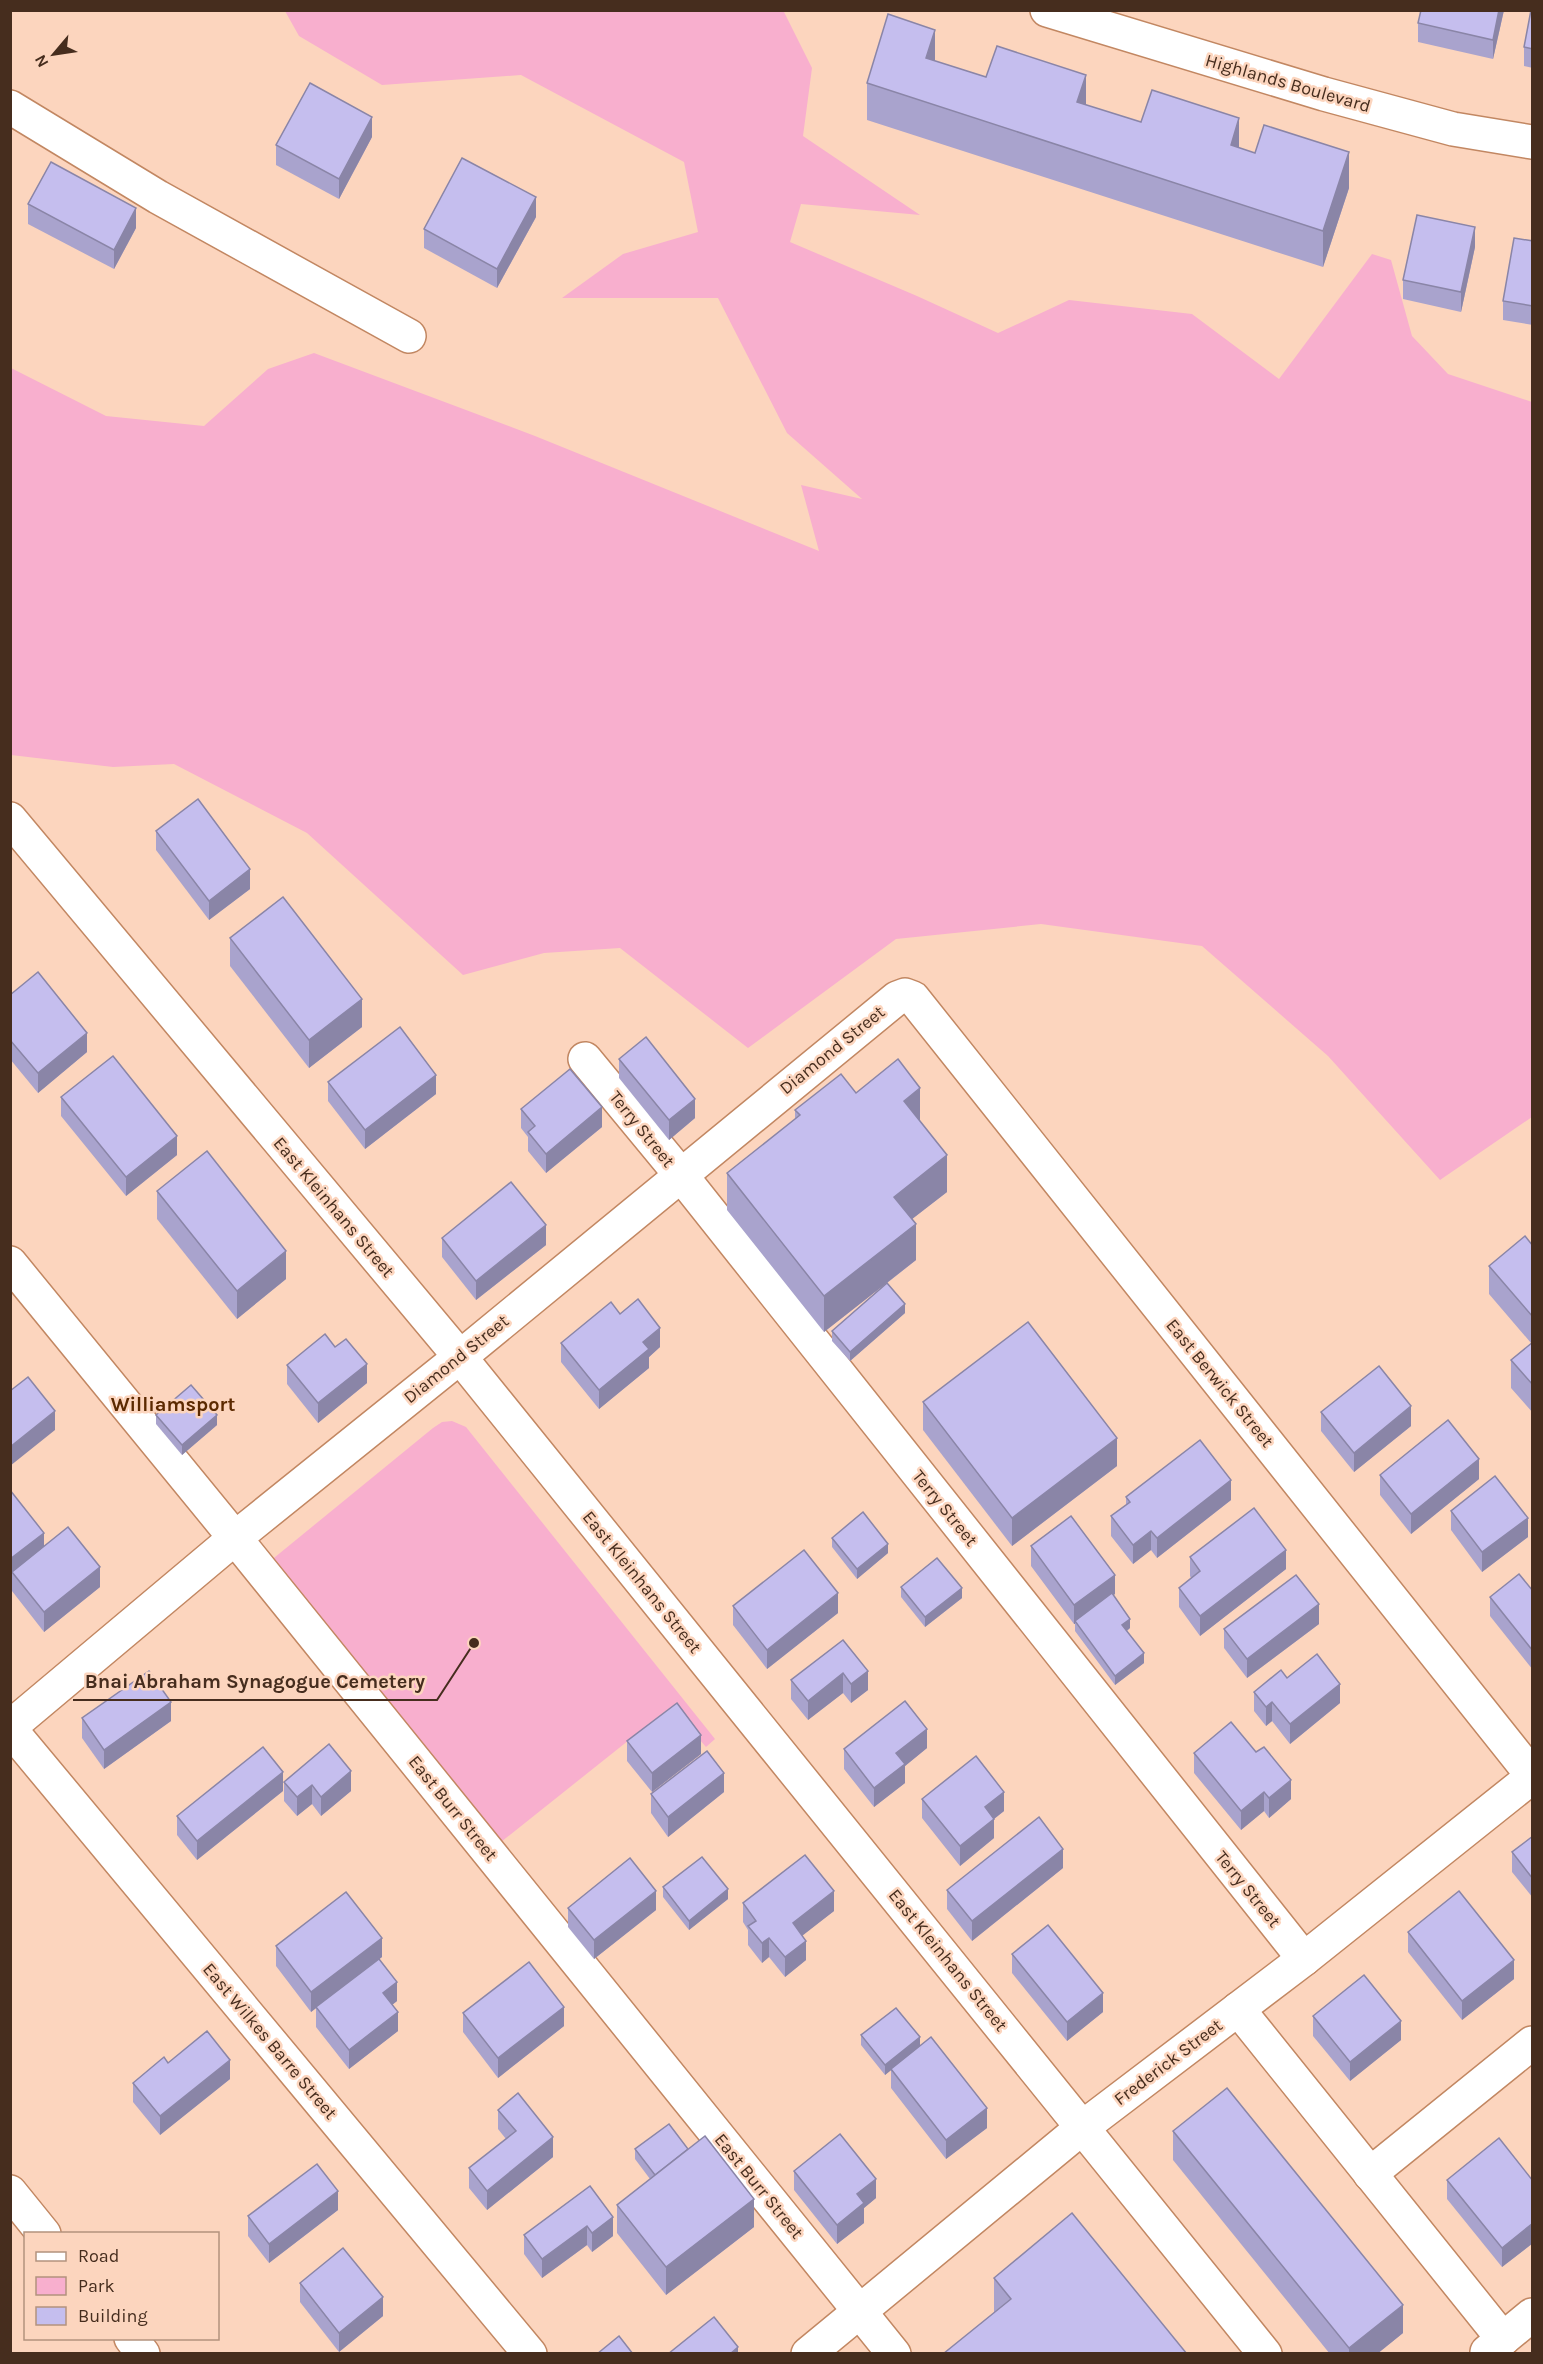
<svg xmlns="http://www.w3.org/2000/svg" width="1543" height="2364" font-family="Karla,sans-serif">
	<rect width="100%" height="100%" fill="#fcd5be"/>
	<g fill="#f8afce">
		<polygon points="779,11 784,12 812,68 803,136 920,215 801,204 790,242 917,296 998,333 1069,300 1192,314 1279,379 1372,254 1391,260 1412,336 1448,374 1532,402 1532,1117 1440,1180 1328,1056 1202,946 1041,924 896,939 748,1048 620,948 544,953 463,975 307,833 174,764 113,767 11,755 11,368 106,416 204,426 268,369 314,353 535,436 819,551 801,485 862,499 787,433 718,298 562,298 623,254 698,232 684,162 521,75 382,85 299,36 285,11"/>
		<polygon points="452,1421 466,1427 715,1739 706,1747 687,1725 668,1709 496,1846 269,1562 433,1428 442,1422"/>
	</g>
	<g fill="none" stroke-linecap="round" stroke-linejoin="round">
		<g stroke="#c28762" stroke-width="36">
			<g id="minor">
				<polyline points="1047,10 1324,94 1453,129 1532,142"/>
				<polyline points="10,107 158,197 409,336"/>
				<polyline points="10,819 460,1357 1265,2354"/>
				<polyline points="585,1059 680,1174 1304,1959"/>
				<polyline points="10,1263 235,1538 894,2354"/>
				<polyline points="10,1727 235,1538 460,1357 897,998 905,995 913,998 1532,1775"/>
				<polyline points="10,1729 530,2354"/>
				<polyline points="1238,2009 1503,2339"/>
				<polyline points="1370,2174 1532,2043"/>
				<polyline points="10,2192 44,2234"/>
				<polyline points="131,2338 143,2354"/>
				<polyline points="1487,2352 1532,2315"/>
				<polyline points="808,2354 1083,2127 1304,1959 1532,1777"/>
			</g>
		</g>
		<use href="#minor" stroke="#fff" stroke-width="33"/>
	</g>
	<g fill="#a9a3cd">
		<polygon points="1421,10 1504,10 1493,59 1418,42 1418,23"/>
		<polygon points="1533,10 1533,68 1524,66 1524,47"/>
		<polygon points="935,61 986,77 1086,105 1141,122 1239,148 1349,188 1323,267 867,120 867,83"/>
		<polygon points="372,137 339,199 276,165 276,145"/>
		<polygon points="28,204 136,228 114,269 28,224"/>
		<polygon points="536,217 497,288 424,248 424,229"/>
		<polygon points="1533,241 1533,325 1503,320 1503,301"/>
		<polygon points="1475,247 1461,312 1403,299 1403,280"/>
		<polygon points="156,831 250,889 209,920 156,850"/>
		<polygon points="230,938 362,1027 309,1068 230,966"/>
		<polygon points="10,995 87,1052 38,1093 10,1059"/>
		<polygon points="619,1059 695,1118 669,1140 619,1078"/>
		<polygon points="328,1082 436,1094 365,1149 328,1101"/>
		<polygon points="856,1093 920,1122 947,1192 912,1219 916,1260 887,1283 905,1313 850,1361 832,1341 832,1331 885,1284 824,1332 727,1210 727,1173 795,1119 795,1110"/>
		<polygon points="61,1097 177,1155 126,1196 61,1116"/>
		<polygon points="521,1109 602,1127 546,1173 528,1151 528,1137 521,1128"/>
		<polygon points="157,1191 286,1279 237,1319 157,1219"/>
		<polygon points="442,1238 546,1245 476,1300 442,1257"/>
		<polygon points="1533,1246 1533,1413 1511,1388 1511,1360 1531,1343 1489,1294 1489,1266"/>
		<polygon points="620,1314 660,1347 649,1357 649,1368 599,1409 561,1362 561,1343"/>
		<polygon points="335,1347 367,1383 318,1423 287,1384 287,1365"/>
		<polygon points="923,1402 1117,1466 1012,1546 923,1430"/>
		<polygon points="1321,1412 1411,1426 1354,1472 1321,1431"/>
		<polygon points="156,1415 217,1425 182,1455 156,1424"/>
		<polygon points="1380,1475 1479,1479 1411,1534 1380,1495"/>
		<polygon points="10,1490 44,1547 100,1587 44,1632 12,1591"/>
		<polygon points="1126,1497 1231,1500 1157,1558 1151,1550 1133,1564 1111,1536 1111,1516 1126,1505"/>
		<polygon points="1451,1511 1528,1537 1482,1572 1451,1530"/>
		<polygon points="832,1538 888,1553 857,1579 832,1547"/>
		<polygon points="1031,1546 1115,1594 1113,1595 1130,1628 1127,1631 1144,1663 1115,1685 1075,1631 1075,1624 1074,1624 1031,1566"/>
		<polygon points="1190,1557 1286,1569 1200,1636 1179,1607 1179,1588 1191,1578 1190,1576"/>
		<polygon points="901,1587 962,1598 925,1627 901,1597"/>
		<polygon points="1533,1591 1533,1670 1490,1616 1490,1597"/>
		<polygon points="733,1606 838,1613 767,1669 733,1625"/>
		<polygon points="1319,1624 1247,1678 1224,1648 1224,1629"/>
		<polygon points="843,1640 868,1690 851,1703 843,1693 808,1720 791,1699 791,1680"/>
		<polygon points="1287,1678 1340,1703 1290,1744 1272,1721 1266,1726 1254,1711 1254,1692"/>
		<polygon points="82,1718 171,1721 104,1769 82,1738"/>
		<polygon points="627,1741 701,1754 652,1792 627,1761"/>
		<polygon points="927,1748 905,1766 905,1783 874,1807 844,1769 844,1749"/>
		<polygon points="1194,1753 1291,1799 1269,1818 1264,1811 1241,1830 1194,1773"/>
		<polygon points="284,1782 351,1791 321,1816 312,1804 297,1816 284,1801"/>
		<polygon points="283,1791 197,1860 177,1835 177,1816"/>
		<polygon points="724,1792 668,1837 651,1813 651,1794"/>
		<polygon points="922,1799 1004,1811 994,1819 994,1838 960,1866 922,1818"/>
		<polygon points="1533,1836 1533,1898 1512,1872 1512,1852"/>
		<polygon points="1063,1868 972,1941 947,1909 947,1890"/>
		<polygon points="663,1887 728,1899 689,1930 663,1897"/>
		<polygon points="743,1903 834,1911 802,1935 806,1960 785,1977 769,1957 762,1963 748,1945 748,1930 743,1922"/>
		<polygon points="568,1908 656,1910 594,1959 568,1927"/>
		<polygon points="1408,1932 1514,1979 1462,2020 1408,1952"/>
		<polygon points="276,1946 382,1957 375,1962 397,2001 392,2005 398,2031 349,2069 316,2027 316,2008 311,2012 276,1966"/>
		<polygon points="1012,1954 1103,2012 1067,2041 1012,1973"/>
		<polygon points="463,2013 564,2026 498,2078 463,2032"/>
		<polygon points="1313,2016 1401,2040 1350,2081 1313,2036"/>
		<polygon points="861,2035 920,2046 987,2128 946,2159 891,2088 891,2070 885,2075 861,2045"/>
		<polygon points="168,2063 230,2079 160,2135 133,2102 133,2083"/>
		<polygon points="498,2110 553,2157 487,2210 469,2188 469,2168 506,2139 498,2129"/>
		<polygon points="1173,2131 1403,2333 1377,2354 1330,2354 1173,2160"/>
		<polygon points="635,2149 688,2149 754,2227 666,2295 617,2233 617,2205 650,2179 635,2159"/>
		<polygon points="794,2171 876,2198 864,2208 864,2223 837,2244 794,2190"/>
		<polygon points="1447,2180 1533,2181 1533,2243 1502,2267 1447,2199"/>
		<polygon points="590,2186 613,2236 592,2252 587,2245 542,2278 524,2254 524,2235"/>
		<polygon points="338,2210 269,2263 248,2236 248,2216"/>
		<polygon points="994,2278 1187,2354 994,2312"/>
		<polygon points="300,2283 383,2316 339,2352 300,2302"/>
	</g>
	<g fill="#8a85a7">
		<polygon points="1499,10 1504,10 1493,59 1493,40"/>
		<polygon points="935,30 935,66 926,58"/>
		<polygon points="1086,75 1086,111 1077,102"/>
		<polygon points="372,117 372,137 339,199 339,179"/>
		<polygon points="1239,118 1239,155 1231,145"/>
		<polygon points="1349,152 1349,188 1323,267 1323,231"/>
		<polygon points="536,197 536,217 497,288 497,269"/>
		<polygon points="136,208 136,228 114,269 114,250"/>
		<polygon points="1475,227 1475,247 1461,312 1461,292"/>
		<polygon points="250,869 250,889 209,920 209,901"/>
		<polygon points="362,999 362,1027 309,1068 309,1040"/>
		<polygon points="87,1033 87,1052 38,1093 38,1073"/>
		<polygon points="436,1075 436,1094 365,1149 365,1130"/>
		<polygon points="920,1088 920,1124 904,1101"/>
		<polygon points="695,1099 695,1118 669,1140 669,1120"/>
		<polygon points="602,1107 602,1127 546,1173 546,1154"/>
		<polygon points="177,1136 177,1155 126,1196 126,1177"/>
		<polygon points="947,1155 947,1192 894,1233 894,1197"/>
		<polygon points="916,1224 916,1260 824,1332 824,1296"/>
		<polygon points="546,1225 546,1245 476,1300 476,1281"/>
		<polygon points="286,1251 286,1279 237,1319 237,1291"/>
		<polygon points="905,1304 905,1313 850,1361 850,1352"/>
		<polygon points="660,1328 660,1347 649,1357 649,1368 599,1409 599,1390 643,1342"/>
		<polygon points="367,1364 367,1383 318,1423 318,1403"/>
		<polygon points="1411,1406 1411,1426 1354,1472 1354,1453"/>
		<polygon points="55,1411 55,1430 10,1466 10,1447"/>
		<polygon points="217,1415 217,1425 182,1455 182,1445"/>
		<polygon points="1117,1438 1117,1466 1012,1546 1012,1518"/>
		<polygon points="1479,1459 1479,1479 1411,1534 1411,1514"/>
		<polygon points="1231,1480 1231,1500 1157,1558 1157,1538"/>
		<polygon points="1528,1518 1528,1537 1482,1572 1482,1552"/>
		<polygon points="1151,1531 1151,1550 1133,1564 1133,1545"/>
		<polygon points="44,1533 44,1552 12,1572 12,1577 10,1578 10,1559"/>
		<polygon points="888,1544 888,1553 857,1579 857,1569"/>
		<polygon points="1286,1550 1286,1569 1200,1636 1200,1616"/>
		<polygon points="100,1567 100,1587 44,1632 44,1612"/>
		<polygon points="1115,1575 1115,1594 1076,1623 1075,1621 1075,1624 1074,1624 1074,1605"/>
		<polygon points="962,1588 962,1598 925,1627 925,1617"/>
		<polygon points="838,1593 838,1613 767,1669 767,1650"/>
		<polygon points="1319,1604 1319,1624 1247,1678 1247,1659"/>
		<polygon points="1130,1619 1130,1628 1122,1634 1122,1625"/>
		<polygon points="1144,1653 1144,1663 1115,1685 1115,1676"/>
		<polygon points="868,1671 868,1690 851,1703 851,1684"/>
		<polygon points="843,1673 843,1693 808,1720 808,1701"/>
		<polygon points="1340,1684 1340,1703 1290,1744 1290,1724"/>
		<polygon points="171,1702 171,1721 104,1769 104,1750"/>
		<polygon points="1272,1702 1272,1721 1266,1726 1266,1707"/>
		<polygon points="927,1729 927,1748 905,1766 905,1783 874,1807 874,1788 896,1753"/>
		<polygon points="701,1735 701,1754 652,1792 652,1773"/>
		<polygon points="351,1771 351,1791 321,1816 321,1797"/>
		<polygon points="283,1772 283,1791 197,1860 197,1841"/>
		<polygon points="724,1773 724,1792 668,1837 668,1817"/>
		<polygon points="1291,1780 1291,1799 1269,1818 1269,1798"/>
		<polygon points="312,1785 312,1804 297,1816 297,1797"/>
		<polygon points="1004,1792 1004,1811 985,1826 985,1807"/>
		<polygon points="1264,1792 1264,1811 1241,1830 1241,1811"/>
		<polygon points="994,1819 994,1838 960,1866 960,1846"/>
		<polygon points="1063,1849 1063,1868 972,1941 972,1921"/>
		<polygon points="728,1889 728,1899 689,1930 689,1921"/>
		<polygon points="656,1891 656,1910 594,1959 594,1940"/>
		<polygon points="834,1891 834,1911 793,1943 793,1923"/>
		<polygon points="382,1938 382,1957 311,2012 311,1992"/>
		<polygon points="769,1938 769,1957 762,1963 762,1943"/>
		<polygon points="806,1941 806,1960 785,1977 785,1957"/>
		<polygon points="1514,1960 1514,1979 1462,2020 1462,2001"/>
		<polygon points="397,1982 397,2001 383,2012 383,1993"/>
		<polygon points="1103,1993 1103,2012 1067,2041 1067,2022"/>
		<polygon points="564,2007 564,2026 498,2078 498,2058"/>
		<polygon points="398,2012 398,2031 349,2069 349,2050"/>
		<polygon points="1401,2021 1401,2040 1350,2081 1350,2062"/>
		<polygon points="920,2037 920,2047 885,2075 885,2065"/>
		<polygon points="230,2060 230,2079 160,2135 160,2116"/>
		<polygon points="987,2108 987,2128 946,2159 946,2140"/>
		<polygon points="553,2137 553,2157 487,2210 487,2191"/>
		<polygon points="876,2179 876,2198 864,2208 864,2223 837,2244 837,2225 857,2194"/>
		<polygon points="338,2191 338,2210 269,2263 269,2244"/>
		<polygon points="754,2199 754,2227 666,2295 666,2267"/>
		<polygon points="613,2217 613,2236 592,2252 592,2233"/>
		<polygon points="1533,2223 1533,2243 1502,2267 1502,2248"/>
		<polygon points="587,2226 587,2245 542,2278 542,2259"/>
		<polygon points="383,2297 383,2316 339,2352 339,2333"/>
		<polygon points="1403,2305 1403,2333 1377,2354 1349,2354 1349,2348"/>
		<polygon points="738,2347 738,2354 730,2354"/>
	</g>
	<g fill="#c5beee" stroke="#8a85a7" stroke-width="1.5">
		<polygon points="1421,10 1499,10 1493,40 1418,23"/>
		<polygon points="1531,10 1533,10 1533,49 1524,47"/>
		<polygon points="888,14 935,30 926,58 986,77 997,46 1086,75 1077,102 1141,122 1152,90 1239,118 1231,145 1255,153 1264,125 1349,152 1323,231 867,83"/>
		<polygon points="310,83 372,117 339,179 276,145"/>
		<polygon points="462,158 536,197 497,269 424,229"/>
		<polygon points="51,162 136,208 114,250 28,204"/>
		<polygon points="1417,215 1475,227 1461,292 1403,280"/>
		<polygon points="1514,238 1533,241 1533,306 1503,301"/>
		<polygon points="198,799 250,869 209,901 156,831"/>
		<polygon points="283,897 362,999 309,1040 230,938"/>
		<polygon points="38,972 87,1033 38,1073 10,1040 10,995"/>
		<polygon points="400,1027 436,1075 365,1130 328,1082"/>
		<polygon points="646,1037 695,1099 669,1120 619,1059"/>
		<polygon points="113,1056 177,1136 126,1177 61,1097"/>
		<polygon points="898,1059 920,1088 904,1101 947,1155 894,1197 916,1224 824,1296 727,1173 800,1115 795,1110 841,1074 856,1093"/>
		<polygon points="570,1069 602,1107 546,1154 528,1132 535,1126 521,1109"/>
		<polygon points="207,1151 286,1251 237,1291 157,1191"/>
		<polygon points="511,1182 546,1225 476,1281 442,1238"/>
		<polygon points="1525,1236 1533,1246 1533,1317 1489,1266"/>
		<polygon points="887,1283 905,1304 850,1352 832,1331"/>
		<polygon points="638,1299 660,1328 643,1342 649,1349 599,1390 561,1343 611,1302 620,1314"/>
		<polygon points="1028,1322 1117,1438 1012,1518 923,1402"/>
		<polygon points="325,1334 335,1347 346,1339 367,1364 318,1403 287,1365"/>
		<polygon points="1533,1342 1533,1385 1511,1360"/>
		<polygon points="1379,1366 1411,1406 1354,1453 1321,1412"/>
		<polygon points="28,1377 55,1411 10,1447 10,1391"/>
		<polygon points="191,1385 217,1415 182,1445 156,1415"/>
		<polygon points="1448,1420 1479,1459 1411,1514 1380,1475"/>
		<polygon points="1200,1440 1231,1480 1157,1538 1151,1531 1133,1545 1111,1516 1130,1502 1126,1497"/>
		<polygon points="1495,1476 1528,1518 1482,1552 1451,1511"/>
		<polygon points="10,1490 44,1533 10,1559"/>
		<polygon points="1254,1508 1286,1550 1200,1616 1179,1588 1200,1571 1190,1557"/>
		<polygon points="863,1512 888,1544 857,1569 832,1538"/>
		<polygon points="1071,1516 1115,1575 1074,1605 1031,1546"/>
		<polygon points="68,1527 100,1567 44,1612 12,1572"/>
		<polygon points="804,1550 838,1593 767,1650 733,1606"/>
		<polygon points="937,1558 962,1588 925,1617 901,1587"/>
		<polygon points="1519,1574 1533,1591 1533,1651 1490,1597"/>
		<polygon points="1296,1575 1319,1604 1247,1659 1224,1629"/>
		<polygon points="1112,1593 1130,1619 1122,1625 1144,1653 1115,1676 1075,1621"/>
		<polygon points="843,1640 868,1671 851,1684 843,1673 808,1701 791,1680"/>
		<polygon points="1317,1654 1340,1684 1290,1724 1272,1702 1266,1707 1254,1692 1281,1670 1287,1678"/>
		<polygon points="149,1671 171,1702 104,1750 82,1718"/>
		<polygon points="905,1701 927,1729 896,1753 905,1764 874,1788 844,1749"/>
		<polygon points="677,1703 701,1735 652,1773 627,1741"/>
		<polygon points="1231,1722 1256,1752 1264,1747 1291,1780 1269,1798 1264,1792 1241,1811 1194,1753"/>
		<polygon points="329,1744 351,1771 321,1797 312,1785 297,1797 284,1782"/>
		<polygon points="263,1747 283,1772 197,1841 177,1816"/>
		<polygon points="707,1751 724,1773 668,1817 651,1794"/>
		<polygon points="976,1756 1004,1792 985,1807 994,1819 960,1846 922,1799"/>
		<polygon points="1039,1817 1063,1849 972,1921 947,1890"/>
		<polygon points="1533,1836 1533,1879 1512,1852"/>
		<polygon points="805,1855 834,1891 793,1923 806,1941 785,1957 769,1938 762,1943 748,1926 756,1921 743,1903"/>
		<polygon points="702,1857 728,1889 689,1921 663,1887"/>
		<polygon points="630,1858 656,1891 594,1940 568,1908"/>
		<polygon points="1459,1891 1514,1960 1462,2001 1408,1932"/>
		<polygon points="346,1892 382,1938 311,1992 276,1946"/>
		<polygon points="1048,1925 1103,1993 1067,2022 1012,1954"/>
		<polygon points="379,1959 397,1982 383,1993 398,2012 349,2050 316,2007"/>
		<polygon points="529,1962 564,2007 498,2058 463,2013"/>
		<polygon points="1364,1975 1401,2021 1350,2062 1313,2016"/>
		<polygon points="896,2008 920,2037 885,2065 861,2035"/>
		<polygon points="207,2031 230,2060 160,2116 133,2083 164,2057 168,2063"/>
		<polygon points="931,2037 987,2108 946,2140 891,2069"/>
		<polygon points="1227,2088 1403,2305 1349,2348 1173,2131"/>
		<polygon points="518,2093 553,2137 487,2191 469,2168 516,2131 498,2110"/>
		<polygon points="669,2124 688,2149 655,2175 635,2149"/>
		<polygon points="840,2134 876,2179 857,2194 864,2203 837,2225 794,2171"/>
		<polygon points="705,2136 754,2199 666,2267 617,2205"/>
		<polygon points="1499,2138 1533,2181 1533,2223 1502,2248 1447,2180"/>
		<polygon points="317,2164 338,2191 269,2244 248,2216"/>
		<polygon points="590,2186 613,2217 592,2233 587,2226 542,2259 524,2235"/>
		<polygon points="1072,2213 1187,2354 943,2354 1011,2299 994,2278"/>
		<polygon points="343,2248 383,2297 339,2333 300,2283"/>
		<polygon points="714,2317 738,2347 730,2354 668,2354"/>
		<polygon points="619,2336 633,2354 597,2354"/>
	</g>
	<g text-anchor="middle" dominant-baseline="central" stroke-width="5" stroke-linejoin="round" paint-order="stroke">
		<g font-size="18" fill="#462d1e" stroke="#fcd5be">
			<text transform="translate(1288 83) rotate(16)">Highlands Boulevard</text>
			<text transform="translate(832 1050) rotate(-39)">Diamond Street</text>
			<text transform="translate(642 1129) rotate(51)">Terry Street</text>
			<text transform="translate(334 1207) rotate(50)">East Kleinhans Street</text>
			<text transform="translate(456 1359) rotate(-39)">Diamond Street</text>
			<text transform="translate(1220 1383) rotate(51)">East Berwick Street</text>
			<text transform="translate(945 1508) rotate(51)">Terry Street</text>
			<text transform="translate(642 1582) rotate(51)">East Kleinhans Street</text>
			<text transform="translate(453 1808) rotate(51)">East Burr Street</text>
			<text transform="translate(1248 1889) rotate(51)">Terry Street</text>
			<text transform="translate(948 1960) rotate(51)">East Kleinhans Street</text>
			<text transform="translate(270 2041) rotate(50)">East Wilkes Barre Street</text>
			<text transform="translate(1168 2062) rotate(-37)">Frederick Street</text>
			<text transform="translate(759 2186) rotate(51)">East Burr Street</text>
		</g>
		<g font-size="20" font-weight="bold" fill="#5b2900" stroke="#fcd5be">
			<text x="173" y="1404">Williamsport</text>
		</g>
	</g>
	<path fill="none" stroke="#462d1e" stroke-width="2" d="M474 1643L437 1700H73"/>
	<circle fill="#462d1e" stroke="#fcd5be" stroke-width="2" cx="474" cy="1643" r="6"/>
	<g font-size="20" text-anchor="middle" font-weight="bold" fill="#462d1e" stroke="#fcd5be" stroke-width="5" stroke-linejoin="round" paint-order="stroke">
		<text x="255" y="1688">Bnai Abraham Synagogue Cemetery</text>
	</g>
	<rect width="1543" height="2364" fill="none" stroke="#462d1e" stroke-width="24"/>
	<rect x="24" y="2232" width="195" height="108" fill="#fcd5be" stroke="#b3927e" stroke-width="1.5"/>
	<rect x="36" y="2252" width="30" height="9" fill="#ffffff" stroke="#b3927e" stroke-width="1.5"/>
	<text x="78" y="2262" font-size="18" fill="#462d1e">Road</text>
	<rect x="36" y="2277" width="30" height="18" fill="#f8afce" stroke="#b3927e" stroke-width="1.5"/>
	<text x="78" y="2292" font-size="18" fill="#462d1e">Park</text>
	<rect x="36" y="2307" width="30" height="18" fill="#c5beee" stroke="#b3927e" stroke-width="1.5"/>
	<text x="78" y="2322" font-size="18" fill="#462d1e">Building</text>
	<g transform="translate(54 54) rotate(241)" stroke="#fcd5be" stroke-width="4.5" paint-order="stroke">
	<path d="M0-4.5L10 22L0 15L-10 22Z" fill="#462d1e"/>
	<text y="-9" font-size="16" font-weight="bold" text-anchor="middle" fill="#462d1e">N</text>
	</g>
</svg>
